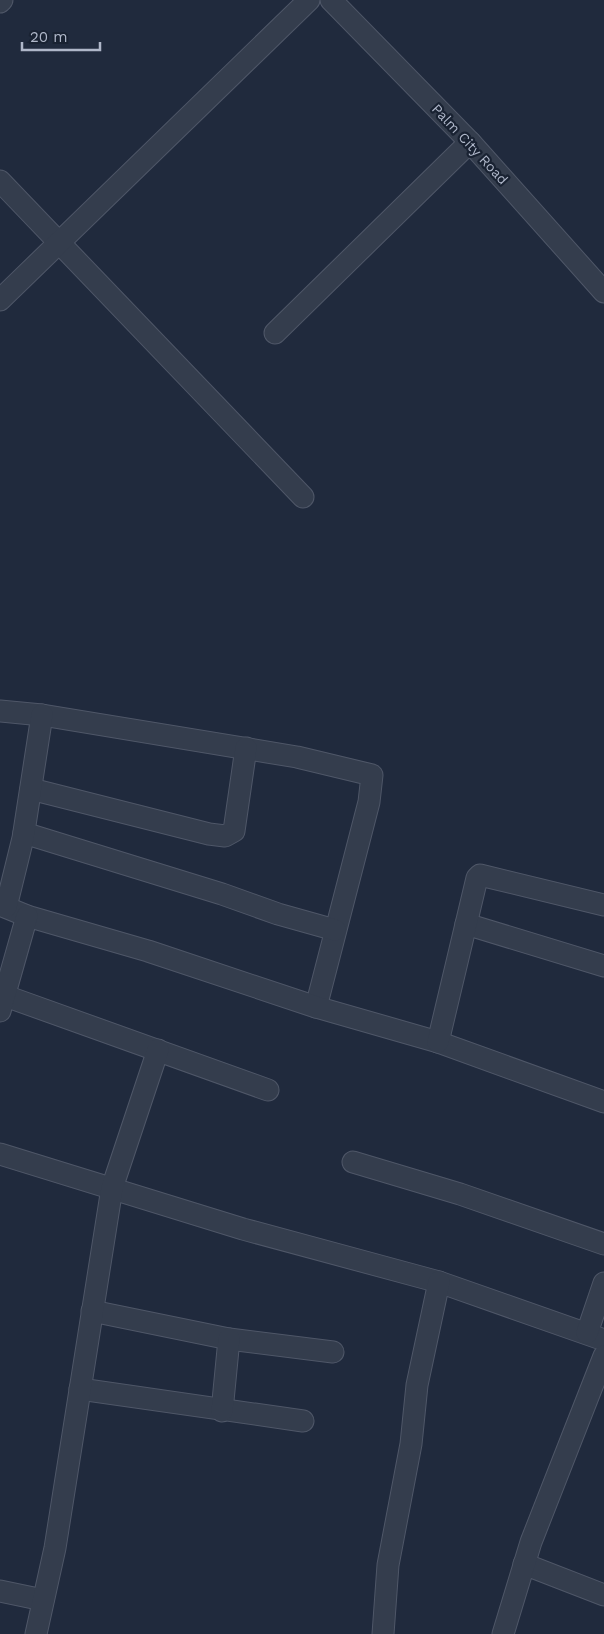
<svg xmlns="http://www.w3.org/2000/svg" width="604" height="1634" font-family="'Work Sans',sans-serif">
	<rect width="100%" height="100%" fill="#202a3d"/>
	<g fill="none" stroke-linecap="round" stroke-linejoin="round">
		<g stroke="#4f5768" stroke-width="23">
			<g id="minor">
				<polyline points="331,0 470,142 604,292"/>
				<polyline points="0,2 2,0"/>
				<polyline points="0,181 303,497"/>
				<polyline points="0,300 309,0"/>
				<polyline points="275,333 470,142"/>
				<polyline points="0,711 42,715 297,757 372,775 369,802 316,1007"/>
				<polyline points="31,789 209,834 225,836 234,831 246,748"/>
				<polyline points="24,833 222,894 278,914 335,930"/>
				<polyline points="0,905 27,916 148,951 316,1007 438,1042 604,1102"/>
				<polyline points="6,907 23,838 42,715"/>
				<polyline points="466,924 604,966"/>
				<polyline points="0,994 268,1090"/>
				<polyline points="0,1011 27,916"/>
				<polyline points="438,1042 477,878 480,875 604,905"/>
				<polyline points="0,1154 243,1229 439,1282 604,1340"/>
				<polyline points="353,1162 460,1194 604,1244"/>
				<polyline points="92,1311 229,1339 333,1352"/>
				<polyline points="587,1333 604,1283"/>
				<polyline points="80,1389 303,1421"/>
				<polyline points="222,1411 229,1339"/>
				<polyline points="524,1564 604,1595"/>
				<polyline points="0,1591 43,1600"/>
				<polyline points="36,1634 55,1548 112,1188 158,1050"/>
				<polyline points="383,1634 388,1565 411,1444 417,1385 439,1282"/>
				<polyline points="503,1634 531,1542 604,1356"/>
			</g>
		</g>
		<use href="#minor" stroke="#343d4d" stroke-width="21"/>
	</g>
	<g text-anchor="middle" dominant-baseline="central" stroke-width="4.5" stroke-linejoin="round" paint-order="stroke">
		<g font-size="14" fill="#afb7c9" stroke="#192232">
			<text transform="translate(470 144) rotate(47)">Palm City Road</text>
		</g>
	</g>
	<path d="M22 42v8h78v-8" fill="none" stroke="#afb7c9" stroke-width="2.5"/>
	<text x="30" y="42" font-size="15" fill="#afb7c9" stroke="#192232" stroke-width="4" paint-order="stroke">20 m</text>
</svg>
